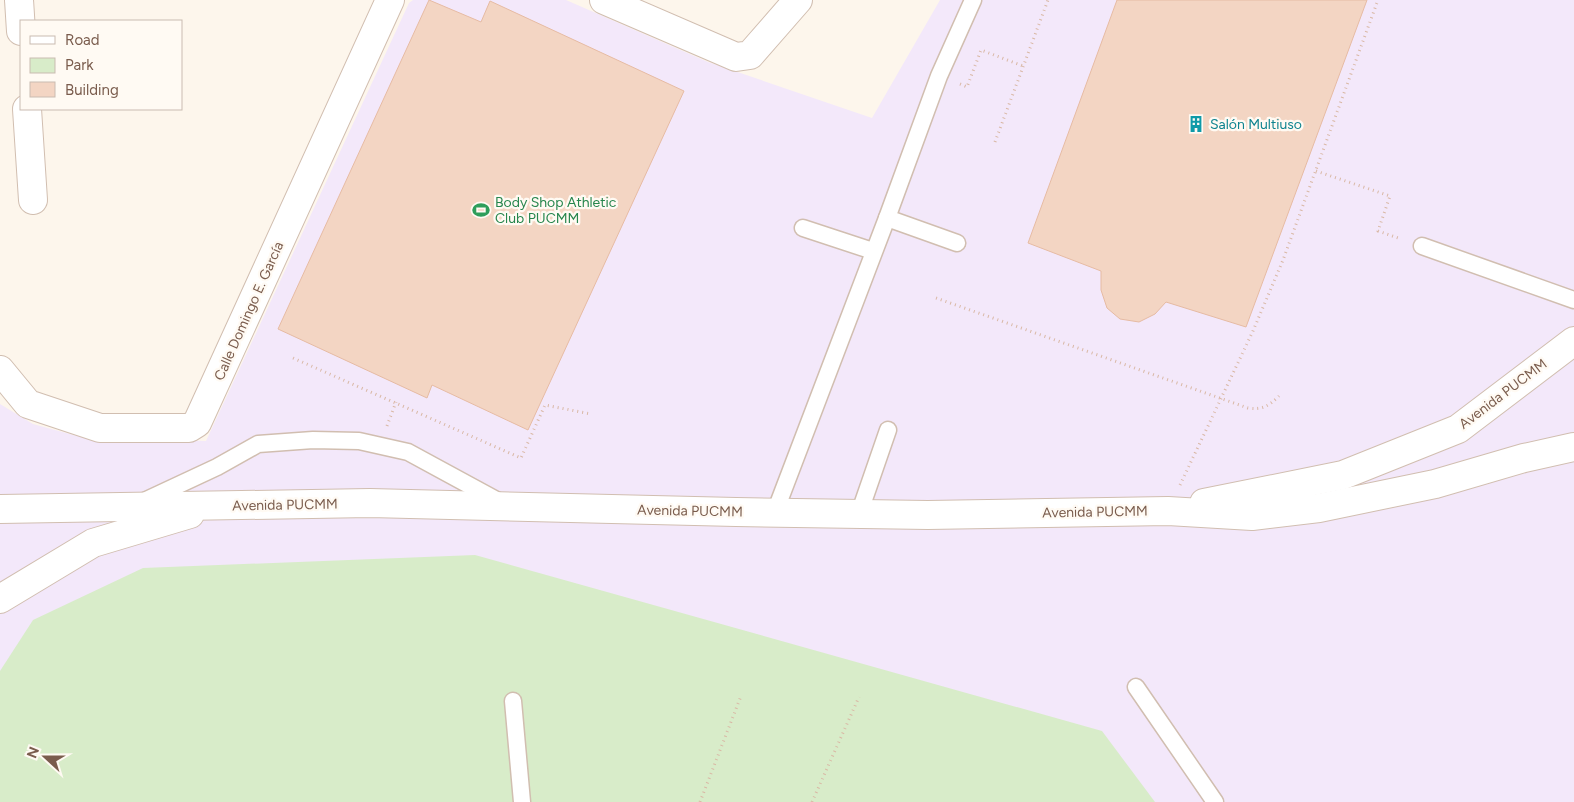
<svg xmlns="http://www.w3.org/2000/svg" width="1574" height="802" font-family="Figtree,sans-serif">
	<rect width="100%" height="100%" fill="#fdf6ec"/>
	<polygon fill="#f3e8fa" points="413,0 566,0 708,62 872,118 940,0 1574,0 1574,802 0,802 0,404 33,424 81,437 206,441 409,3"/>
	<polygon fill="#d8ecc9" points="475,555 1102,731 1155,802 0,802 0,671 33,620 143,568"/>
	<g fill="#f3d5c3" stroke="#e6bba3">
		<polygon points="429,0 481,22 490,1 684,91 528,430 432,385 427,398 278,329"/>
		<polygon points="1117,0 1367,0 1246,327 1166,302 1155,314 1139,322 1120,319 1107,308 1101,290 1101,271 1028,243"/>
	</g>
	<g fill="none" stroke-linecap="round" stroke-linejoin="round">
		<g stroke="#d1beb0" stroke-width="19">
			<g id="lane">
				<polyline points="887,218 957,243"/>
				<polyline points="803,228 873,251"/>
				<polyline points="1422,246 1574,300"/>
				<polyline points="142,502 217,467 258,444 313,440 359,441 408,452 502,503"/>
				<polyline points="775,512 887,218 939,76 973,0"/>
				<polyline points="859,514 888,430"/>
				<polyline points="1136,687 1215,802"/>
				<polyline points="513,701 522,802"/>
			</g>
		</g>
		<g stroke="#d1beb0" stroke-width="30">
			<g id="street">
				<polyline points="19,0 21,31"/>
				<polyline points="604,0 736,57 750,55 798,0"/>
				<polyline points="27,109 33,200"/>
				<polyline points="0,370 28,404 100,428 189,428 197,423 390,0"/>
				<polyline points="1204,503 1343,475 1458,429 1574,341"/>
				<polyline points="0,509 370,503 736,512 928,515 1168,511 1252,516 1319,508 1435,484 1524,458 1574,447"/>
				<polyline points="0,599 93,543 190,514"/>
			</g>
		</g>
		<g stroke="#d9b8a5" stroke-width="3" stroke-dasharray="1 4" stroke-linecap="butt">
			<polyline points="960,84 967,87 981,50 1023,66"/>
			<polyline points="995,142 1048,0"/>
			<polyline points="1316,171 1390,196 1378,231 1401,239"/>
			<path d="M936 298 1248 408C1262 410 1269 406 1279 396"/>
			<polyline points="293,358 521,458 545,405 591,414"/>
			<polyline points="387,426 396,402"/>
			<polyline points="1180,485 1253,331 1283,260 1378,0"/>
			<polyline points="700,802 741,696"/>
			<polyline points="812,802 859,697"/>
		</g>
		<use href="#lane" stroke="#fff" stroke-width="16"/>
		<use href="#street" stroke="#fff" stroke-width="28"/>
	</g>
	<defs>
		<g id="building-bare" transform="scale(1.35)"><path d="M-4-6H4V6H1V3H-1V6H-4ZM-2.5-4.3h1.7v1.8h-1.7ZM.8-4.3h1.7v1.8H.8ZM-2.5-1h1.7V.8h-1.7ZM.8-1h1.7V.8H.8Z" fill="#0f9aa8" stroke="#fffaf3" stroke-width="2.5" paint-order="stroke"/></g>
		<g id="stadium-bare" transform="scale(1.35)"><path d="M0-5a6.5 5 0 1 0 0 10a6.5 5 0 1 0 0-10ZM-3.5-1.8h7v3.6h-7Z" fill="#2e9e5b" stroke="#fffaf3" stroke-width="2.5" paint-order="stroke"/></g>
	</defs>
	<g fill-rule="evenodd">
		<use href="#building-bare" x="1196" y="124"/>
		<use href="#stadium-bare" x="481" y="210"/>
	</g>
	<g text-anchor="middle" dominant-baseline="central" stroke-width="4.5" stroke-linejoin="round" paint-order="stroke">
		<g font-size="14" fill="#0d838f" stroke="#fffaf3" text-anchor="start">
			<text x="1210" y="124">Salón Multiuso</text>
		</g>
		<g font-size="14" fill="#27864d" stroke="#fffaf3" text-anchor="start">
			<text x="495" y="202">Body Shop Athletic<tspan x="495" dy="16">Club PUCMM</tspan></text>
		</g>
		<g font-size="14" fill="#7a5c4d" stroke="#fffaf3">
			<text transform="translate(249 311) rotate(-66)">Calle Domingo E. García</text>
			<text transform="translate(1503 394) rotate(-37)">Avenida PUCMM</text>
			<text transform="translate(285 505) rotate(-1)">Avenida PUCMM</text>
			<text transform="translate(690 511) rotate(1)">Avenida PUCMM</text>
			<text transform="translate(1095 512) rotate(-1)">Avenida PUCMM</text>
		</g>
	</g>
	<rect x="20" y="20" width="162" height="90" fill="#fffaf3" stroke="#cabbb1"/>
	<rect x="30" y="36" width="25" height="8" fill="#ffffff" stroke="#cabbb1"/>
	<text x="65" y="45" font-size="15" fill="#7a5c4d">Road</text>
	<rect x="30" y="58" width="25" height="15" fill="#d8ecc9" stroke="#cabbb1"/>
	<text x="65" y="70" font-size="15" fill="#7a5c4d">Park</text>
	<rect x="30" y="82" width="25" height="15" fill="#f3d5c3" stroke="#cabbb1"/>
	<text x="65" y="95" font-size="15" fill="#7a5c4d">Building</text>
	<g transform="translate(45 757) rotate(291)" stroke="#fffaf3" stroke-width="4" paint-order="stroke">
	<path d="M0-4L9 19L0 12L-9 19Z" fill="#7a5c4d"/>
	<text y="-8" font-size="14" font-weight="bold" text-anchor="middle" fill="#7a5c4d">N</text>
	</g>
</svg>
